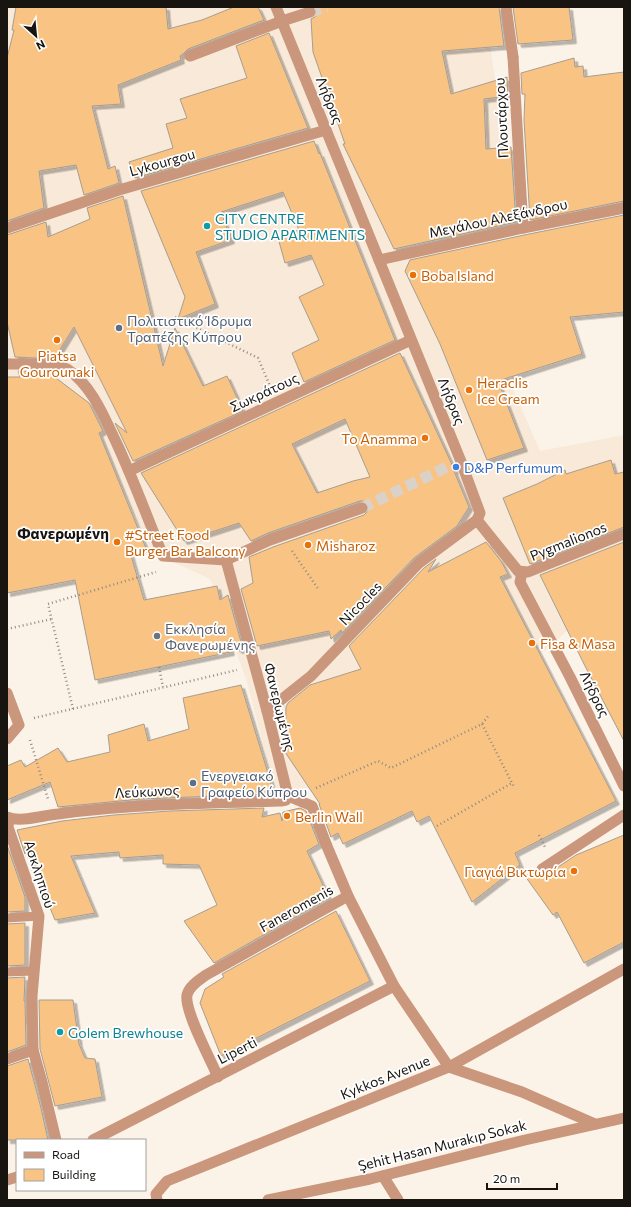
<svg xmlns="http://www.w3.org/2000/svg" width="631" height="1207" font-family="Commissioner,sans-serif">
	<defs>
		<filter id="shadow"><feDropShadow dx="3.5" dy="3.5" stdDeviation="0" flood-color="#0004"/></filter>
	</defs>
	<rect width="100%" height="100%" fill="#fcf3e8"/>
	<polygon fill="#f8e9d8" points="7,7 485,7 515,224 448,240 540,451 624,435 624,578 546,650 368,729 376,766 277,798 247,682 210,579 152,552 104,450 7,488"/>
	<g fill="#f9c483" stroke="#a69d92" fill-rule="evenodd" filter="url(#shadow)">
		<polygon points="16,7 166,7 168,29 202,20 234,7 258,7 264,20 188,49 183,54 180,56 181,60 118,85 121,104 92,106 108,169 115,166 119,183 84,195 76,165 39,171 44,208 7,221 7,58 14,30 12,30"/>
		<polygon points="315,7 499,7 504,46 442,51 451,94 507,77 508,96 484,99 486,149 511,147 516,222 394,249 343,144 345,144 313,52 311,19 315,17 317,14"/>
		<polygon points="513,7 569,7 573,40 518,44"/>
		<polygon points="269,33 308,128 135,178 129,162 173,148 166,124 187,118 180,99 247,78 236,46"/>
		<polygon points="574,58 575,67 583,66 584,77 624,72 624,201 530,220 524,120 525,94 522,94 521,73"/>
		<polygon points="314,141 319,154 320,153 395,340 304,382 292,353 319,340 299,297 324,285 311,255 285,263 278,238 299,230 283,192 221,212 231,240 196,252 215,304 178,319 185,297 141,191"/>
		<polygon points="123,196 163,366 175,328 203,386 227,376 243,411 133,461 115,423 127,433 74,327 54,359 15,357 7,322 7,235 46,222 48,237 90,219 87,208"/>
		<polygon points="624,215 624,312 570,317 582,354 498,381 524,448 487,460 440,344 405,271 410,260 524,235"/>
		<path d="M400 353 455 471H454L469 507 457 526 414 558 342 633 341 630 331 639 329 631 257 646 241 589 253 583 249 557 273 547 364 515 369 510 368 505 364 501H360L268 533 251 541 239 523 184 541 141 473ZM345 419 370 477 353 481 317 493 292 444Z"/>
		<polygon points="18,371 48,372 89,403 103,431 99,433 146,548 130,552 144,600 217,586 220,600 228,595 243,649 239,650 228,641 231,652 95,680 75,580 7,593 7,377 20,377"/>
		<polygon points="611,460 615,474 624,472 624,527 530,564 503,498 537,484 565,470 566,474"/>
		<polygon points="486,542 501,561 508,574 500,577 616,801 515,853 520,865 472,902 429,816 417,822 412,811 343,844 338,833 331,837 319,804 320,804 285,752 286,707 288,703 310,685 361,669 349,646 424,568 436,559 428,572"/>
		<polygon points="624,542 624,741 585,666 540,575"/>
		<polygon points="241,685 271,783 268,794 141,799 58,807 50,782 7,800 7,766 21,760 25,767 58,748 67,762 110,752 108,735 144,724 148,741 189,729 183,698"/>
		<polygon points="264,808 262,817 280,813 282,821 283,812 300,808 306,811 319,844 307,851 329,898 214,963 184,921 217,905 199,865 163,864 163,855 120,858 119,852 71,856 95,913 55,920 25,847 25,854 17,830 62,821 114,815 170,811"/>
		<polygon points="624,835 624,942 584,963 557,912 553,915 525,876 536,872 539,875 546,875 576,855"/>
		<polygon points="7,845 25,897 25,911 7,912"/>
		<polygon points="336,911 370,981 221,1056 200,1003 205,989 224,977 222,974"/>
		<polygon points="25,923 25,965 7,966 7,924"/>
		<polygon points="25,977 24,1001 25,1001 26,1045 7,1052 7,978"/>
		<polygon points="39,1000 73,1000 79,1044 85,1058 95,1059 102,1097 55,1106 40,1049"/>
		<polygon points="28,1059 41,1108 48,1140 7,1140 7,1066"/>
	</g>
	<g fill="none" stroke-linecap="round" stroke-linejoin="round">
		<g stroke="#dad2c8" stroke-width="11" stroke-dasharray="11 5.5" stroke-linecap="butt">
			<polyline points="310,12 327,7"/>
			<polyline points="362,508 451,465"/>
		</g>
		<g stroke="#918b83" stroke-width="2.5" stroke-dasharray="1 3" stroke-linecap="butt">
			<polyline points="175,317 258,358 270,386"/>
			<polyline points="292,551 319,590"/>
			<polyline points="7,629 52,619"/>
			<polyline points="159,667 163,687"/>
			<polyline points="73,709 48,604 156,572"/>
			<polyline points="34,718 237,670"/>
			<polyline points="482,724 514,787"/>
			<polyline points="30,740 48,799"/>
			<polyline points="316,788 378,761 391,768 482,724 489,715"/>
			<polyline points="437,826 512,783"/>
			<polyline points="539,835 545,847"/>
		</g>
		<g stroke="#ca967c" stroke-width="9">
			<polyline points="7,918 39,916"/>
			<polyline points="7,972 34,971"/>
		</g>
		<g stroke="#ca967c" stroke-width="11">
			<polyline points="276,7 460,459 480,513 477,520"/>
			<polyline points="190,56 282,21 310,12"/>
			<polyline points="513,57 523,228"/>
			<polyline points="7,228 119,190 326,130"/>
			<polyline points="379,260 523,228 624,208"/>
			<path d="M7 364C21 364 56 363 67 369 92 385 105 419 117 444 134 481 148 519 163 556L226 560 270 540 362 508"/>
			<polyline points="129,471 411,340"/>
			<polyline points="226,560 267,711"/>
			<polyline points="522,572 520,582 570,677 624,786"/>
			<polyline points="7,693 19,725 7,739"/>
			<polyline points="288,796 312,806 326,844"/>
			<polyline points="542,869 624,815"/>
		</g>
		<g stroke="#ca967c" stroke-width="11">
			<polyline points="506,7 513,57"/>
			<path d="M7 817C20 823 44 815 58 814 132 804 207 803 281 801L286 800 288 796 267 711 311 676 419 563 477 520 518 571 528 572 624 534"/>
			<polyline points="9,818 8,827 39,916 32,996 33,1050 42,1082 56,1140"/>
			<polyline points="326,844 348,896 394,986 449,1067"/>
			<polyline points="7,1059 33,1050"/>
			<polyline points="449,1067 522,1092 595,1124"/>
			<path d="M218 1077C211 1060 184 1011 187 995 189 986 199 980 206 975L348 896"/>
			<polyline points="93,1140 394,986"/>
			<polyline points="383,1176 398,1200"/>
			<polyline points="7,1180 17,1177"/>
			<polyline points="157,1200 156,1194 167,1181 449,1067 624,969"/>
			<polyline points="268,1200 370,1179 525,1140 624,1118"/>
		</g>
	</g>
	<g fill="#0f9aa8" stroke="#fff" stroke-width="1.5">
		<circle cx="207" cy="226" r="4"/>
		<circle cx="60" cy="1032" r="4"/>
	</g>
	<g fill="#e8710a" stroke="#fff" stroke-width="1.5">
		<circle cx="413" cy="275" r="4"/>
		<circle cx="57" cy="340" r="4"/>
		<circle cx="469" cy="390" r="4"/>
		<circle cx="425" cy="438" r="4"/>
		<circle cx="117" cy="542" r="4"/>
		<circle cx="308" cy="545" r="4"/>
		<circle cx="532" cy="643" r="4"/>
		<circle cx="287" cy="816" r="4"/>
		<circle cx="574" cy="871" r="4"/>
	</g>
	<g fill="#5c6f8a" stroke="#fff" stroke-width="1.5">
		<circle cx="119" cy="328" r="4"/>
		<circle cx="193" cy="783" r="4"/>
	</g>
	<circle fill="#3f7fe0" stroke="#fff" stroke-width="1.5" cx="456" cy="467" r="4"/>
	<circle fill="#6b7280" stroke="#fff" stroke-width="1.5" cx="157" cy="636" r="4"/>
	<g text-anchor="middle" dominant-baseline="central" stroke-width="3.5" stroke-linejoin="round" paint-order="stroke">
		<g font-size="14" fill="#181511" stroke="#fff">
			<text transform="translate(330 100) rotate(68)">Λήδρας</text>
			<text transform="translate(501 118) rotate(-93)">Πλουτάρχου</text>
			<text transform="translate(162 162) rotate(-16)">Lykourgou</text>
			<text transform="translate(498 218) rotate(-12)">Μεγάλου Αλεξάνδρου</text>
			<text transform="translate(264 392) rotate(-25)">Σωκράτους</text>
			<text transform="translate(452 401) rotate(68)">Λήδρας</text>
			<text transform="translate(568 541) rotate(-22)">Pygmalionos</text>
			<text transform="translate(360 603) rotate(-46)">Nicocles</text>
			<text transform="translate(595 694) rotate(64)">Λήδρας</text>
			<text transform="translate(280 707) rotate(76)">Φανερωμένης</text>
			<text transform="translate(147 791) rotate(-3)">Λεύκωνος</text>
			<text transform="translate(40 874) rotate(72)">Ασκληπιού</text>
			<text transform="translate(296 908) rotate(-29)">Faneromenis</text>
			<text transform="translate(237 1050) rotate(-27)">Liperti</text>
			<text transform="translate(385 1077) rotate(-22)">Kykkos Avenue</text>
			<text transform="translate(442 1145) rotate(-14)">Şehit Hasan Murakıp Sokak</text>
		</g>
		<g font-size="14" fill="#0d838f" stroke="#fff" text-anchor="start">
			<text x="215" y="218">CITY CENTRE<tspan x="215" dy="16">STUDIO APARTMENTS</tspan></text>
			<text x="68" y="1032">Golem Brewhouse</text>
		</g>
		<g font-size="14" fill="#c56008" stroke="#fff" text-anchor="start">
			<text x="421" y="275">Boba Island</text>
			<text x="57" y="355" text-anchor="middle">Piatsa<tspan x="57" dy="16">Gourounaki</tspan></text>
			<text x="477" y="382">Heraclis<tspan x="477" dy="16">Ice Cream</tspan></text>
			<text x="417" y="438" text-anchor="end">To Anamma</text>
			<text x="125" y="534">#Street Food<tspan x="125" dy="16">Burger Bar Balcony</tspan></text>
			<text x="316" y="545">Misharoz</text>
			<text x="540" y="643">Fisa &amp; Masa</text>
			<text x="295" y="816">Berlin Wall</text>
			<text x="566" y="871" text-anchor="end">Γιαγιά Βικτωρία</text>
		</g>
		<g font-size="14" fill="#4e5e75" stroke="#fff" text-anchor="start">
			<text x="127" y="320">Πολιτιστικό Ίδρυμα<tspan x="127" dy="16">Τραπέζης Κύπρου</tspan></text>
			<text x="201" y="775">Ενεργειακό<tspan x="201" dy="16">Γραφείο Κύπρου</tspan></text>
		</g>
		<g font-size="14" fill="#366cbe" stroke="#fff" text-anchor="start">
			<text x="464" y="467">D&amp;P Perfumum</text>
		</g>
		<g font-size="14" fill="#5b616d" stroke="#fff" text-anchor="start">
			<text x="165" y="628">Εκκλησία<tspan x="165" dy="16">Φανερωμένης</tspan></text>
		</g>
		<g font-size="15" font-weight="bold" fill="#181511" stroke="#fff">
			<text x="63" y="533">Φανερωμένη</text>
		</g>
	</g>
	<rect width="631" height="1207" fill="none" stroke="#181511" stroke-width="16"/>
	<rect x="16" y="1139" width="130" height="52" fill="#ffffff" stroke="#a3a1a0"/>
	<rect x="24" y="1152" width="20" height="6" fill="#ca967c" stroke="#a3a1a0"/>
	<text x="52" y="1159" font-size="12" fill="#181511">Road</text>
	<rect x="24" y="1169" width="20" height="12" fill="#f9c483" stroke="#a3a1a0"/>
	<text x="52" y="1179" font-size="12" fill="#181511">Building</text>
	<g transform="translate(36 36) rotate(153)" stroke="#ffffff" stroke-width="3" paint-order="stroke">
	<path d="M0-3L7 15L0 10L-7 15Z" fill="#181511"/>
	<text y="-6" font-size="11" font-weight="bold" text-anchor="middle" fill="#181511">N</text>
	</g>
	<path d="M487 1183v6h70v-6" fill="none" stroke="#181511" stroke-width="2"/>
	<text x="493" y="1183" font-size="12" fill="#181511" stroke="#ffffff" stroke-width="3" paint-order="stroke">20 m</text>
</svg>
